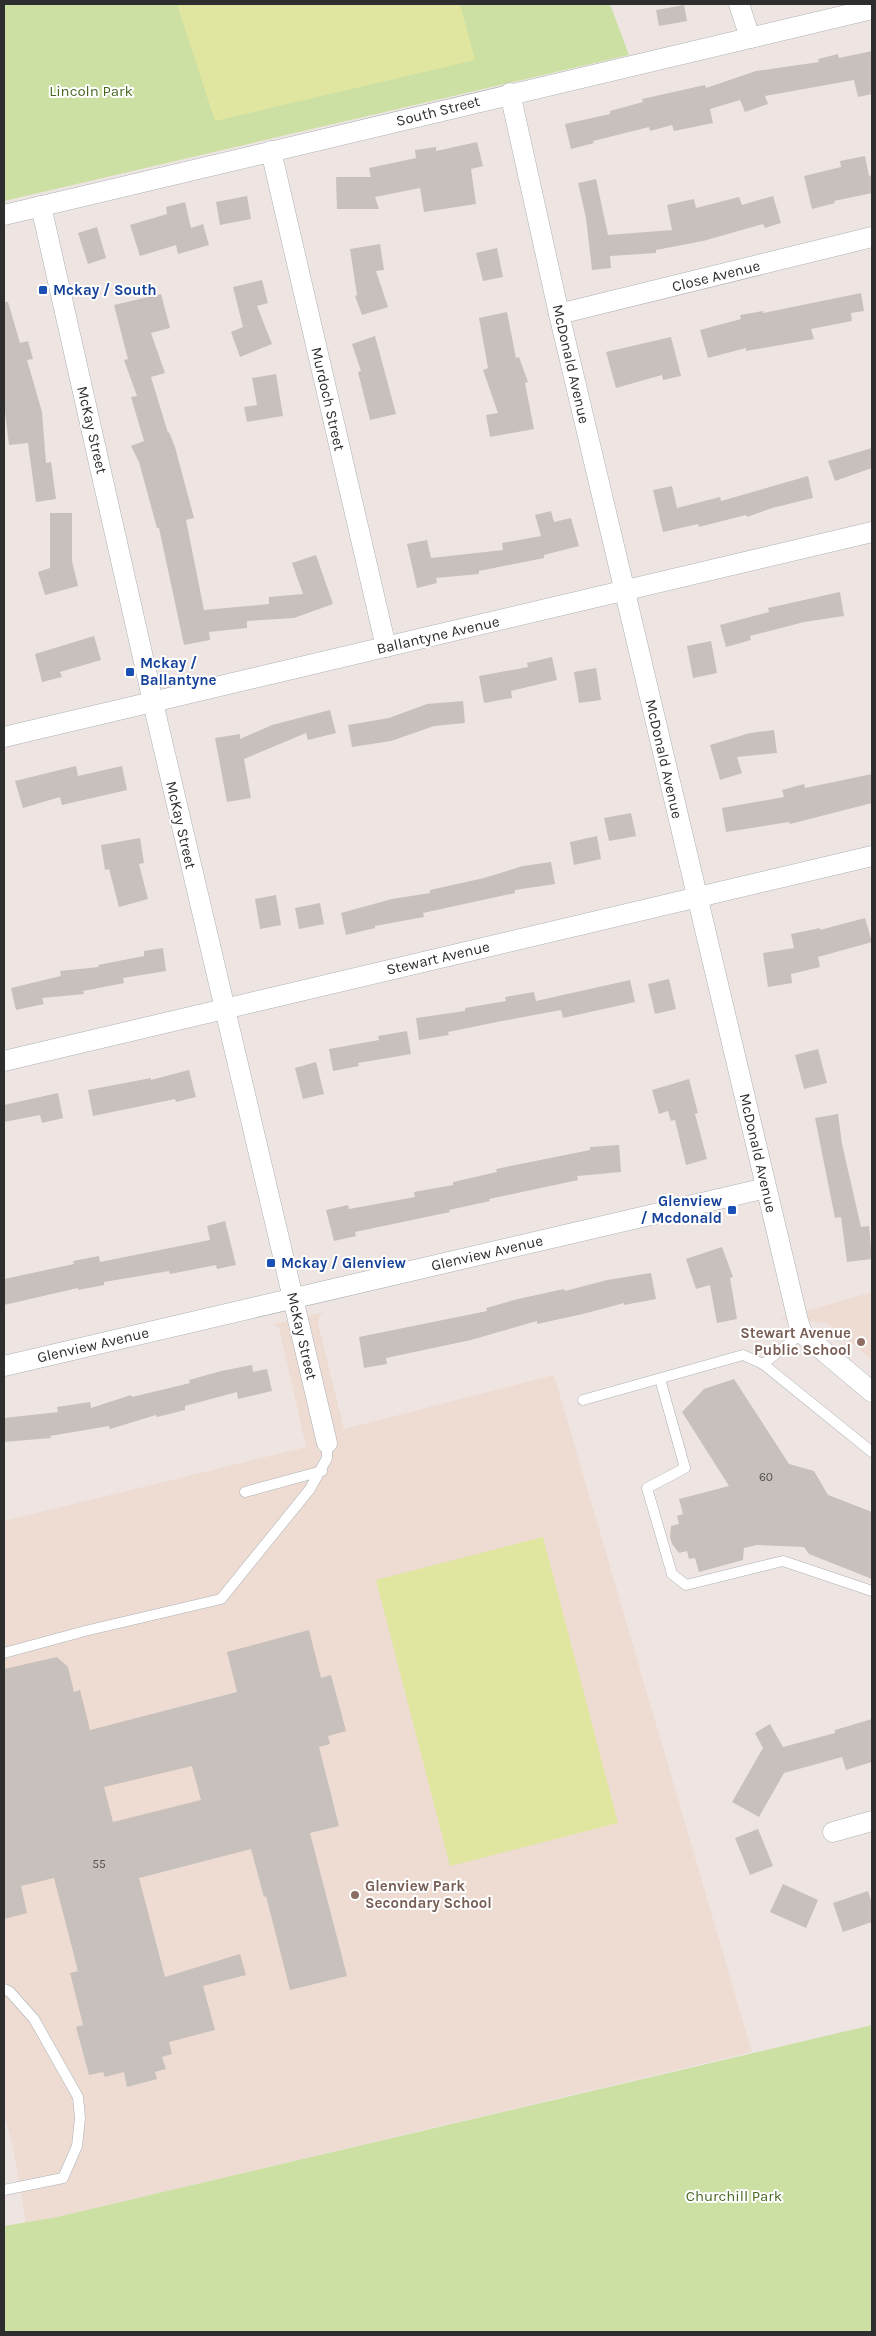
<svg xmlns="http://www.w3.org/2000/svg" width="876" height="2336" font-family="Karla,sans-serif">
	<rect width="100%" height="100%" fill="#eee5e2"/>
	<g fill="#eedcd3">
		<polygon points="872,1292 872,1360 827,1323 779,1319"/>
		<polygon points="324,1312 319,1316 318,1323 344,1429 554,1375 752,2052 57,2217 26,2222 13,2148 4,2112 4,1521 306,1447 279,1328 275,1325 269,1325"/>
	</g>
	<g fill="#cde0a3">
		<polygon points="4,4 610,4 629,55 4,201"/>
		<polygon points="872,2025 872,2332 4,2332 4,2226 57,2217"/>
	</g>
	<g fill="#e0e6a0">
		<polygon points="177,4 460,4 475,60 215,121"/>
		<polygon points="543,1537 618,1823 450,1866 376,1580"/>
	</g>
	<g fill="#c7c0bd" fill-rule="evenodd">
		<polygon points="684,5 687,21 659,26 656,10"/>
		<polygon points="872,51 872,94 858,97 854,80 765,96 768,104 745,112 740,100 710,109 713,123 674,131 672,125 650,131 649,127 593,141 594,143 571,149 565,124 610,114 610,111 643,102 642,99 705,85 706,88 756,71 819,62 818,59 838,54 839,58"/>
		<polygon points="477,142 483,166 471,169 476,204 424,212 420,188 375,197 379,209 337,209 336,177 371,177 369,168 416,158 415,150 436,147 436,151"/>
		<polygon points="865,156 869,176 872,175 872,193 834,201 835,203 812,209 804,176 841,167 840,161"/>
		<polygon points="596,179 608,235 672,230 667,205 694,199 696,208 739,197 742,205 773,196 781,223 765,228 763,224 703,241 656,250 656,253 610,256 611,268 592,270 586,218 578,183"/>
		<polygon points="247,196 251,219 220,225 216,202"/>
		<polygon points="185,202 191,228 203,224 209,245 178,254 176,245 140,256 130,225 167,214 166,207"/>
		<polygon points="97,227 106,258 88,264 78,233"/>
		<polygon points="380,244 384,270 376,271 388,307 362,315 355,296 357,295 350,249"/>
		<polygon points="497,248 503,277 483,281 476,253"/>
		<polygon points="262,280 268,303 257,306 272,344 240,357 231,332 243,327 233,287"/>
		<polygon points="861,293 864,311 851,313 852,321 811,329 814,339 746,351 746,348 708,358 700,330 741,319 740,315 763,311 763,313"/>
		<polygon points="161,294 170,328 151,333 165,373 151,377 168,433 169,432 175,447 194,518 186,520 204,610 269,604 269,597 303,594 292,563 316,555 333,604 294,618 247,621 247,628 209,632 210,640 184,645 159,528 157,528 139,462 131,446 144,441 131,397 137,396 124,360 128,359 114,305"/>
		<polygon points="4,302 8,302 20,343 28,341 33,359 27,360 42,412 46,463 51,462 56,499 36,502 28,443 9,445 4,404"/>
		<polygon points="507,312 516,358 519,357 528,382 525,383 534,429 490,437 486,415 498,413 483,370 488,368 479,318"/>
		<polygon points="375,336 396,414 370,420 358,372 361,371 352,344"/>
		<polygon points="671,337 681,376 663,380 662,375 616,388 606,352"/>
		<polygon points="276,374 283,416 247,422 244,407 257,405 252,378"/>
		<polygon points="872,448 872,468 835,481 828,461"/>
		<polygon points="808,476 813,498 772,508 747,517 746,515 699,527 698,524 663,532 653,490 672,486 677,508 720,497 721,501"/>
		<polygon points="551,511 554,522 571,518 579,546 544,555 544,558 479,571 479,574 436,578 437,583 417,588 407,544 427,540 431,558 503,550 502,543 541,536 535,515"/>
		<polygon points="50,513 72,513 72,561 78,586 45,595 38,572 50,568"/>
		<polygon points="840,592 844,616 804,622 750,636 751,640 726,647 720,625 769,612 768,608"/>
		<polygon points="94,636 101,660 60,672 62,677 42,682 35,654"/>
		<polygon points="711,641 717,673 693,678 687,646"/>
		<polygon points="552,657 557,680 511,691 512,698 484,703 479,676 528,667 527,663"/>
		<polygon points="596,668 601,700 579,703 574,672"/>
		<polygon points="463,701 465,723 434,726 391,741 352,747 348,725 389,718 427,704"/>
		<polygon points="330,710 336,733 308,740 306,733 244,759 251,798 227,802 215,738 240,734 240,739 272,725"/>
		<polygon points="774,730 777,753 737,757 742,773 720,780 710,745 750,733"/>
		<polygon points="76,766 78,776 122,766 127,790 62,805 60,797 23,808 15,781"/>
		<polygon points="872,774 872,803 790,824 789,822 726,832 722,808 784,797 782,790 804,784 805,788"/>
		<polygon points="631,813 636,836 609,841 604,818"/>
		<polygon points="597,836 601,859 574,865 570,842"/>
		<polygon points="140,838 144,863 139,864 148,899 119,907 109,869 105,870 101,845"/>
		<polygon points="551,862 555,884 515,890 515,893 423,913 424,917 375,926 375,928 346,935 341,913 392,899 430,893 430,890 484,878 523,866"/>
		<polygon points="276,895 281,925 260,929 255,899"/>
		<polygon points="320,903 324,924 299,929 295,908"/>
		<polygon points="865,918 872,942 818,957 820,967 791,974 792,983 768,987 763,953 794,948 791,934 820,928 820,930"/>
		<polygon points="163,948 166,971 123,978 124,983 83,991 84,994 42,998 44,1004 16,1010 11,988 61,976 60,971 99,967 98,965 144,956 144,951"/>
		<polygon points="669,979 676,1009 655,1014 648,984"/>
		<polygon points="630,980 635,1002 563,1018 561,1010 497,1022 448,1032 449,1035 419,1040 416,1018 465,1011 465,1008 506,1001 505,997 534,992 536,1001"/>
		<polygon points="407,1031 411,1054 358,1063 359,1066 333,1071 329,1049 379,1040 378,1036"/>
		<polygon points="818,1049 827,1083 804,1089 795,1055"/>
		<polygon points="316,1062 324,1094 303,1099 295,1068"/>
		<polygon points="189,1070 196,1097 176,1102 175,1099 93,1116 88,1090 151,1078 151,1080"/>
		<polygon points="689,1079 698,1113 695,1114 707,1159 686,1165 675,1120 671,1121 668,1111 659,1114 652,1090"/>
		<polygon points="58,1093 63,1118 42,1123 40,1115 4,1122 4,1105"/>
		<polygon points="838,1114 842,1144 861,1227 869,1226 872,1259 847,1262 841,1217 835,1218 815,1118"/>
		<polygon points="619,1145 621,1172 577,1176 578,1180 489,1199 490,1201 449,1210 450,1212 355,1232 356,1236 334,1241 326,1210 348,1205 349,1209 415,1197 414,1192 453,1185 453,1182 497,1172 496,1169 590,1150 590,1147"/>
		<polygon points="225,1221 236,1265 217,1269 216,1265 170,1274 169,1271 104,1282 104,1285 78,1290 78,1288 4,1305 4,1279 74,1264 73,1261 99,1256 100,1262 210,1240 207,1226"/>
		<polygon points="722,1247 733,1277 730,1278 737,1319 717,1323 710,1285 696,1289 686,1259"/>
		<polygon points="651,1273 656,1299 624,1305 624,1303 583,1314 537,1324 537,1321 471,1340 386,1358 387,1364 364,1368 359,1337 487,1311 486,1308 518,1299 564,1289 565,1291 607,1280"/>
		<polygon points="252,1365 253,1372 267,1369 272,1391 238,1399 237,1392 185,1406 185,1410 157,1417 156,1415 110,1429 109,1426 50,1436 51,1438 4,1442 4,1418 58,1412 57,1407 90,1402 91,1408 131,1395 132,1397 190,1383 189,1380 221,1371"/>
		<polygon points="734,1379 789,1464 814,1471 828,1495 872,1512 872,1579 809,1554 804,1547 757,1545 744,1548 743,1560 699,1572 695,1558 689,1559 687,1551 679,1553 672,1544 670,1537 671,1526 679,1524 677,1516 683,1514 679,1499 729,1486 682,1412 704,1389"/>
		<path d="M309 1630 321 1678 331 1675 346 1731 328 1736 330 1744 319 1747 339 1826 310 1833 347 1976 290 1990 266 1896 264 1897 251 1849 139 1878 165 1977 240 1954 246 1975 203 1986 215 2030 169 2042 172 2054 162 2057 166 2069 155 2072 157 2079 127 2087 124 2072 105 2077 103 2072 89 2075 76 2027 83 2025 70 1973 78 1971 54 1878 21 1886 27 1913 4 1919V1669L57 1657 68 1667 74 1692 80 1690 90 1730 237 1692 227 1652ZM192 1766 201 1800 113 1822 104 1787Z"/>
		<polygon points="872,1719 872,1762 846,1770 842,1757 784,1773 759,1817 732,1802 763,1748 755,1733 770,1724 783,1747 835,1733 835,1730"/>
		<polygon points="758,1829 773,1866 750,1875 735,1838"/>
		<polygon points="783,1884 818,1900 806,1928 770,1912"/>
		<polygon points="868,1891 872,1904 872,1922 843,1932 833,1903"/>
	</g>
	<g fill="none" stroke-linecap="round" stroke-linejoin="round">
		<g stroke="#abb0b5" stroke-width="11">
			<g id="lane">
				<polyline points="763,1364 802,1333"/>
				<polyline points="660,1379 685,1468 647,1488 672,1574 686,1585 783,1561 872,1591"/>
				<polyline points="583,1400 743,1355 763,1364 872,1452"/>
				<polyline points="245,1492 322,1471"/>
				<polyline points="4,1653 85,1631 221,1599 310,1489 327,1458 327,1443"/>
				<polyline points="4,1989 10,1992 34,2019 78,2097 80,2118 77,2146 63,2178 4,2190"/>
			</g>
		</g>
		<g stroke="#abb0b5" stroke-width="21">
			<g id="street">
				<polyline points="739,4 750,38"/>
				<polyline points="510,93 559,314 798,1321 802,1333 872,1392"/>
				<polyline points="271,151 386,647"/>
				<polyline points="41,206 158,724 327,1443"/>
				<polyline points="4,215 872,9"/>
				<polyline points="559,314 872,237"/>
				<polyline points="4,737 872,532"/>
				<polyline points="4,1061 872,856"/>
				<polyline points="4,1366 766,1188"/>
				<polyline points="833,1832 872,1821"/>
			</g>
		</g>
		<use href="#lane" stroke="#fff" stroke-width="10"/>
		<use href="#street" stroke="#fff" stroke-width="20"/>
	</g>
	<g fill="#1a4fb4" stroke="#fff" stroke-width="2">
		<rect x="38" y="285" width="10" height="10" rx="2.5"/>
		<rect x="125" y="667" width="10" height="10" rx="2.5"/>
		<rect x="727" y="1205" width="10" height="10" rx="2.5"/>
		<rect x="266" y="1258" width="10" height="10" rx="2.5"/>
	</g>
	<g fill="#8d6e63" stroke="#fff" stroke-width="2">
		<circle cx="861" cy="1342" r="5"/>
		<circle cx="355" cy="1895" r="5"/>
	</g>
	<g text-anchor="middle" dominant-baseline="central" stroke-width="4" stroke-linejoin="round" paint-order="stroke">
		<g font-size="12" fill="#545252">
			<text x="766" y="1477">60</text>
			<text x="99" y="1864">55</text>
		</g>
		<g font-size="15" fill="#486821" stroke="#fff">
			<text x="91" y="91">Lincoln Park</text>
			<text x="734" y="2196">Churchill Park</text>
		</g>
		<g font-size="15" fill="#2e2e2e" stroke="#fff">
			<text transform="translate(438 111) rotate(-14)">South Street</text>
			<text transform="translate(716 276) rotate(-14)">Close Avenue</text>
			<text transform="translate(571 364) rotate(77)">McDonald Avenue</text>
			<text transform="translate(328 399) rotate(77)">Murdoch Street</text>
			<text transform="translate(92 430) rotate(77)">McKay Street</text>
			<text transform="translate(438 635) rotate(-13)">Ballantyne Avenue</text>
			<text transform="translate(664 759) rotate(77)">McDonald Avenue</text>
			<text transform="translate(181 825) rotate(77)">McKay Street</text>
			<text transform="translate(438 958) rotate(-13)">Stewart Avenue</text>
			<text transform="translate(758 1153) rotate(77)">McDonald Avenue</text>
			<text transform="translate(487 1253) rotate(-13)">Glenview Avenue</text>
			<text transform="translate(302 1336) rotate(77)">McKay Street</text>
			<text transform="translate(93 1345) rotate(-13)">Glenview Avenue</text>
		</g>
		<g font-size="15" font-weight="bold" fill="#164399" stroke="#fff" text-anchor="start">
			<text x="53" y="290">Mckay / South</text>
			<text x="140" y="663">Mckay /<tspan x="140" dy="17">Ballantyne</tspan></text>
			<text x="722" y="1201" text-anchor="end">Glenview<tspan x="722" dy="17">/ Mcdonald</tspan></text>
			<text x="281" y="1263">Mckay / Glenview</text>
		</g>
		<g font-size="15" font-weight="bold" fill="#785e54" stroke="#fff" text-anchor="end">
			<text x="851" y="1333">Stewart Avenue<tspan x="851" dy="17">Public School</tspan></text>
			<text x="365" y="1886" text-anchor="start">Glenview Park<tspan x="365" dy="17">Secondary School</tspan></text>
		</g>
	</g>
	<rect width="876" height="2336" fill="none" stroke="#2e2e2e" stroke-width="10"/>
</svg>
